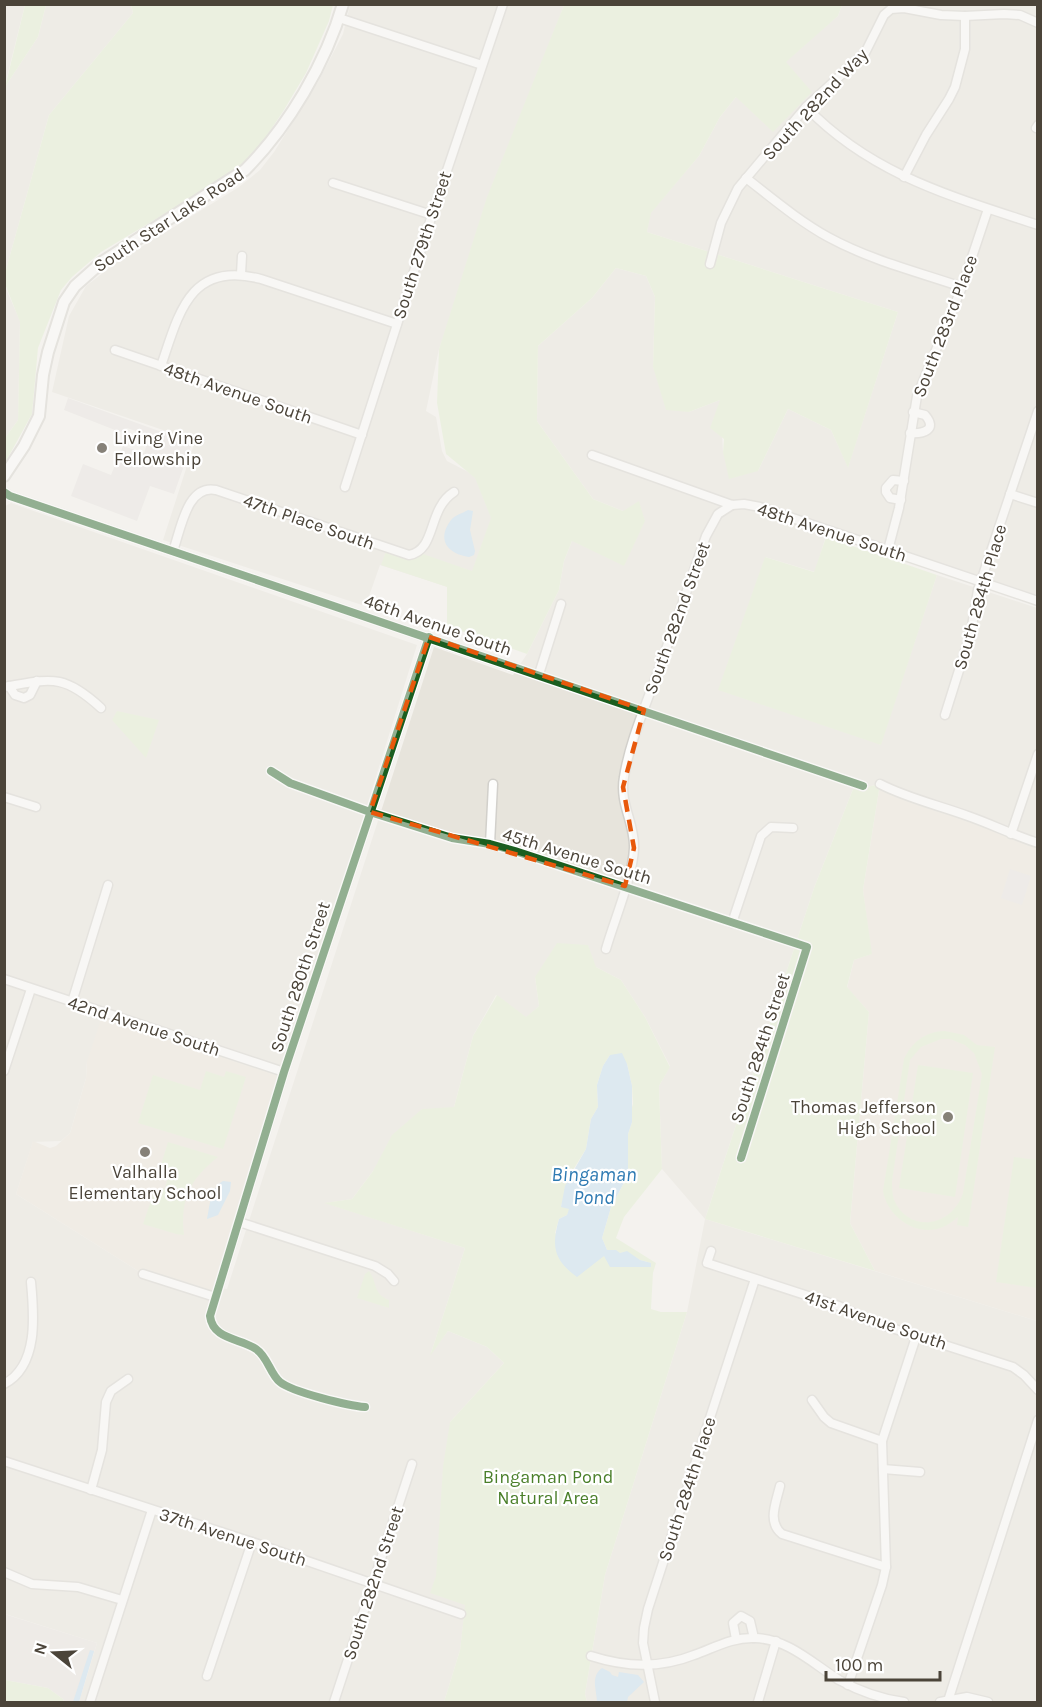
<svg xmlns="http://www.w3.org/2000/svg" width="1042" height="1707" font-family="Karla,sans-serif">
	<rect width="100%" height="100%" fill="#f4f2ee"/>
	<g fill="#e7e4dc">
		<polygon points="5,5 25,5 5,85"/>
		<polygon points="46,5 131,5 133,13 49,115 5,273 5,87 38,37"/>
		<polygon points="350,5 564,5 439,349 426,411 436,417 442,451 447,461 478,477 495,518 476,573 448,587 380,565 367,602 362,605 163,540 195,441 52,392 69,316 86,286 117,262 239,187 260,170 274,152 318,82 343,34"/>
		<polygon points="842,5 1037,5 1037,595 829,526 815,572 765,557 880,745 937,575 1037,608 1037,837 880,784 866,787 855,784 814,888 705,1219 1037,1321 1037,1702 587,1702 585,1694 605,1575 687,1312 705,1219 662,1169 659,1086 670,1066 645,1017 621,980 596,967 535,977 539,1006 526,1018 496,995 473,1036 454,1107 373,1171 352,1199 326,1203 465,1248 431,1353 448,1331 487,1347 504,1363 450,1422 467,1592 460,1650 444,1702 79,1702 97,1643 5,1614 5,506 11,503 417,645 284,1072 87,1061 86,1078 70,1133 61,1141 33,1142 16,1194 143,1274 227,1289 434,647 513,675 527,654 559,590 564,561 572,541 623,511 593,499 537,421 538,346 592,298 616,268 646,276 655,297 653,367 689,412 720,400 723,452 758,471 788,409 831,430 848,467 898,312 647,232 650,213 699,156 720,117 736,97 838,16"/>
		<polygon points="4,284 20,321 18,420 5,438"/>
	</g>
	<polygon fill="#e6e2de" points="4,1614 97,1643 78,1702 64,1702 63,1699 48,1688 5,1680"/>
	<g fill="#eae5da">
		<polygon points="880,784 1037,843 1037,1321 875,1271 850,1223 869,1012 847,988 854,960 871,954 863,890"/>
		<polygon points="103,1013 284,1072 215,1297 143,1274 16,1194 33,1141 50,1148 56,1146 70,1133 86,1078 87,1061"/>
	</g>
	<g fill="#e1eecf" fill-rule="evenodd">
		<polygon points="25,5 46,5 38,37 5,87"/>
		<polygon points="131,5 333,5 329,21 306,73 284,110 262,143 240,166 201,192 101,252 72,277 61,290 38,348 32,414 5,463 5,438 18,420 20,322 5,284 5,273 49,115 133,13"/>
		<polygon points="564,5 842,5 838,16 786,62 812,92 773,132 736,97 720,117 699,156 651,213 647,232 898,312 848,468 831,430 788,409 758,471 729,479 723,452 724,439 710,428 720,400 689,412 666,410 653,367 655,297 646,276 616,268 592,298 538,346 537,421 593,499 623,511 639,501 645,521 624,566 572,541 564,561 559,590 527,654 447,626 447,587 381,565 386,551 409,558 423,554 472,571 491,518 475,478 446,454 437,403 439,349 487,197"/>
		<polygon points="826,537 937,575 881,745 718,690 765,557 814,572"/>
		<polygon points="117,711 159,720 146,758 112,720"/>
		<polygon points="855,784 866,787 880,784 863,890 872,954 854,960 847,987 869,1012 850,1223 875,1271 705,1219 814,888"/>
		<path d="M557 943 588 945 596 967 621 980 645 1017 670 1067 659 1086 662 1169 624 1217 616 1238 656 1263 653 1273 651 1309 661 1312H687L605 1575 585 1694 587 1702H444L460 1650 465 1605 430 1593 436 1576 443 1466 450 1422 504 1363 487 1347 448 1331 430 1356 465 1248 324 1203 352 1199 373 1171 392 1135 422 1109 454 1107 473 1036 497 995 526 1017 539 1006 535 977ZM610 1055 627 1064 632 1086 633 1104 631 1110 632 1122 628 1134V1175L611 1207 602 1238 607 1250 620 1253 627 1252 640 1260 651 1263 604 1256 555 1233 559 1219 567 1215 570 1208 561 1206 573 1170 586 1149 591 1119 598 1107 597 1085 603 1066Z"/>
		<path d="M945 1031 964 1035 977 1045 995 1047 968 1227 957 1225 958 1217C952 1222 945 1227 937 1229 913 1235 887 1215 883 1191L904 1059C912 1042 926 1031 945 1031ZM941 1039H950L965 1045 974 1053 982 1074 963 1193C952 1227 909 1234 894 1200 892 1194 892 1187 892 1181L910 1060 921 1047Z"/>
		<polygon points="918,1065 973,1073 955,1197 899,1188"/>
		<polygon points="206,1071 224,1077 226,1071 246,1077 223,1149 138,1123 153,1075 200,1090"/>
		<path d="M168 1142 218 1157C190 1179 180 1199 184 1235L176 1234 143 1224 153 1195 165 1188 171 1168 161 1165Z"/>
		<polygon points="1014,1157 1037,1160 1037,1288 996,1282"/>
		<path d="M369 1271C378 1283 372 1293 389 1300V1308L357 1298 365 1274Z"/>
		<polygon points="5,1680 48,1688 63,1699 64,1702 5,1702"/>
	</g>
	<g fill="#e6e3df">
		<polygon points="68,398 192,443 174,494 150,486 137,521 71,496 83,464 111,475 123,446 144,453 150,436 127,428 120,432 64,410"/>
		<polygon points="1010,869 1031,876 1022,905 1001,898"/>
	</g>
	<g fill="#c0ddf1">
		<path d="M468 510 473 511 470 530 475 551 474 555 469 557C448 554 436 540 451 520 455 515 463 513 468 510Z"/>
		<path d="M622 1053 627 1064 632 1086V1122L628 1134V1175L611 1207 602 1238 607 1250H616L620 1253 627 1251 640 1260 651 1263V1267H610L604 1256 577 1277C554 1260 551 1247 559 1219L567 1215 569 1209 561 1207 565 1186 586 1149 591 1119 598 1107 597 1085 603 1066 610 1055Z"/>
		<path d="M223 1181 231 1182 230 1191 218 1215 207 1219C210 1205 210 1189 223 1181Z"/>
		<polygon points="90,1650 94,1651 79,1702 73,1702"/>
		<path d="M602 1668 610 1672 612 1675 618 1677 619 1672 638 1675 644 1682 628 1697 627 1702H597C597 1690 590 1677 602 1668Z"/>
	</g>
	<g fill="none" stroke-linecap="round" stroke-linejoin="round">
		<g stroke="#d2d0cb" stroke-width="11">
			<g id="minor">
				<polyline points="339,18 482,65"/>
				<path d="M806 107C872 175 951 196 1038 225"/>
				<polyline points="1036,128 1038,125"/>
				<polyline points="904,177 926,135 949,99 955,87 965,49 965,16"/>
				<path d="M746 178C773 199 799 221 828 237 870 260 918 272 962 287"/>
				<polyline points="333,183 432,215"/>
				<polyline points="710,264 721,223 738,188 806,107 865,53 884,15 891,9 904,8 941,15 965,16 1004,14 1020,15 1038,23"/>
				<polyline points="241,274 242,256"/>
				<polyline points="115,350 362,435"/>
				<path d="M161 366C179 313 190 260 261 279L397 324"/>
				<path d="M910 433C923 434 938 430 925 415L913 412"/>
				<polyline points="592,455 732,505 744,504 760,507 1038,601"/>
				<polyline points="345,487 432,215 503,4"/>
				<polyline points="4,492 10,496 863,786"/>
				<polyline points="1010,494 1038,503"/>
				<polyline points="901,500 890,498 886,492 886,488 893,480 904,481"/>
				<polyline points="888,550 899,508 917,396 962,287 988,209"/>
				<path d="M173 551C181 529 187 484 216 490L409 555C437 550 427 509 454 492"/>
				<polyline points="539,674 561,604"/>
				<polyline points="9,686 15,695 24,698 30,695 37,681"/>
				<path d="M4 687C51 679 63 673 101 708"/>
				<polyline points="945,715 971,632 978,590 1038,411"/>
				<polyline points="271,771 290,783 370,812 452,838 490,844 515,851 807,947 741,1158"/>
				<path d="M880 784C907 798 938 805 968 816 991 824 1013 835 1038 843"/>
				<polyline points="4,797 36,807"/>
				<polyline points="1011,834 1038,754"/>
				<polyline points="490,844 493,784"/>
				<polyline points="732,923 761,836 771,827 793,828"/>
				<path d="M606 949C614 921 633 876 634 848 635 823 619 804 624 777 629 745 643 712 654 682 672 633 689 585 706 536L718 514 732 505"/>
				<polyline points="4,979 284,1072"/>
				<polyline points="72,1002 108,885"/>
				<polyline points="4,1071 31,989"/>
				<polyline points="239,1222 375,1266 388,1274 394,1281"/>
				<polyline points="711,1251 707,1263 839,1306 870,1321 1013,1367 1024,1375 1038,1390"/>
				<polyline points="143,1274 215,1297"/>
				<path d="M4 1384C39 1366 34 1314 31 1282"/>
				<polyline points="812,1400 824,1417 831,1423 882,1441"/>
				<path d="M365 1407C349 1406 292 1392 280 1382 270 1374 268 1357 256 1349 240 1338 213 1340 210 1316L284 1072 429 637"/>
				<polyline points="4,1461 252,1542 461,1614"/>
				<polyline points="883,1469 920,1472"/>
				<path d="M780 1486C776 1503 767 1522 782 1534L886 1567"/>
				<polyline points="91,1490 102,1450 106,1402 111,1391 128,1379"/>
				<polyline points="4,1572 32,1584 78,1587 122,1600"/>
				<polyline points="736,1639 733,1623 741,1616 750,1621 754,1638"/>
				<path d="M591 1656C625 1667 659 1669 694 1655 714 1648 732 1637 755 1638 788 1639 812 1663 839 1680 859 1691 882 1699 904 1702"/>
				<polyline points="207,1676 252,1542"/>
				<polyline points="848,1685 882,1585 886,1567 882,1441 916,1337"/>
				<polyline points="948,1701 1038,1420"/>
				<polyline points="90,1702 152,1510"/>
				<polyline points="334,1702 412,1464"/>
				<polyline points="655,1702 643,1643 644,1628 648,1609 755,1279"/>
				<polyline points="758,1702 776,1641"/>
				<polyline points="940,1702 967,1697 988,1702"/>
			</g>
		</g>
		<g stroke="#d2d0cb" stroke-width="14">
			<path id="tertiary" d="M4 476 24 446 39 416 43 375 48 352 64 302 75 286 102 262 245 170C288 127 326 63 343 4"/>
		</g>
		<use href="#minor" stroke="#fdfdfc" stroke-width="8"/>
		<use href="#tertiary" stroke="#fdfdfc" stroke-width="10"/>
		<g stroke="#fff" stroke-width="11">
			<g id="cycleway">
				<polyline points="4,492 10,496 863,786"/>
				<polyline points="271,771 290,783 370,812 452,838 490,844 515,851 807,947 741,1158"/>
				<path d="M365 1407C349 1406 292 1392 280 1382 270 1374 268 1357 256 1349 240 1338 213 1340 210 1316L284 1072 429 637"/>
			</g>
		</g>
		<use href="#cycleway" stroke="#1b5e20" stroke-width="8"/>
	</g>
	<path d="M0 0H1042V1707H0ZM429 637 644 710 623 787 634 848 625 886 370 812Z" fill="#f4f2ee" fill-opacity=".55" fill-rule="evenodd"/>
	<path fill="none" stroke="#e8590c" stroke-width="4.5" stroke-dasharray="12 8" stroke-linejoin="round" d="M429 637 644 710 623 787 634 848 625 886 370 812Z"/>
	<g fill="#868178" stroke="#fff" stroke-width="2">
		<circle cx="102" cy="448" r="6"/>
		<circle cx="948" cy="1117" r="6"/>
		<circle cx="145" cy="1152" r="6"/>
	</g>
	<g text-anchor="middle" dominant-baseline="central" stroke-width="4.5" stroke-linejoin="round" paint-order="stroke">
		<g font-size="18" fill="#4b4439" stroke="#fff">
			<text transform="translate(815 104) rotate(-47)">South 282nd Way</text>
			<text transform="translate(169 220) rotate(-33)">South Star Lake Road</text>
			<text transform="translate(422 245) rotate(-72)">South 279th Street</text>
			<text transform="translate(945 326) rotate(-69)">South 283rd Place</text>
			<text transform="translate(238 393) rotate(19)">48th Avenue South</text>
			<text transform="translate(309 522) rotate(19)">47th Place South</text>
			<text transform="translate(832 532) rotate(18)">48th Avenue South</text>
			<text transform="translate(980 597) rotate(-74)">South 284th Place</text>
			<text transform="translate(677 618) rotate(-70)">South 282nd Street</text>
			<text transform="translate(438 625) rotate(19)">46th Avenue South</text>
			<text transform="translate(577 856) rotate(17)">45th Avenue South</text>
			<text transform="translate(300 977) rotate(-72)">South 280th Street</text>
			<text transform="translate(144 1026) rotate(18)">42nd Avenue South</text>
			<text transform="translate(760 1048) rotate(-72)">South 284th Street</text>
			<text transform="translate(876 1320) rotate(19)">41st Avenue South</text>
			<text transform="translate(687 1489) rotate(-72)">South 284th Place</text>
			<text transform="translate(233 1537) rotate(18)">37th Avenue South</text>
			<text transform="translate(373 1583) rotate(-72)">South 282nd Street</text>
		</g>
		<g font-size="18" fill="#4b4439" stroke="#fff" text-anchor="start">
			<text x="114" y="438">Living Vine<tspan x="114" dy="21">Fellowship</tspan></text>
			<text x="936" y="1107" text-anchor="end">Thomas Jefferson<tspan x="936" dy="21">High School</tspan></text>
			<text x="145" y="1172" text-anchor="middle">Valhalla<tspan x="145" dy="21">Elementary School</tspan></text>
		</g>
		<g font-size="18" fill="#4a7f2a" stroke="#fff">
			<text x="548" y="1477">Bingaman Pond<tspan x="548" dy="21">Natural Area</tspan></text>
		</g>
		<g font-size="20" font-style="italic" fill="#2e7ab2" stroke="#fff">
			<text x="594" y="1174">Bingaman<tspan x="594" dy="23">Pond</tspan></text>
		</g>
	</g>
	<rect width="1042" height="1707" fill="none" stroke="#4b4439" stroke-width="12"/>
	<g transform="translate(54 1653) rotate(288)" stroke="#ffffff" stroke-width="4.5" paint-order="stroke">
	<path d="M0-4.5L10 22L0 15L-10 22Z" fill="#4b4439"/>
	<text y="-9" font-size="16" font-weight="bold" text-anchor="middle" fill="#4b4439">N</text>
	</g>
	<path d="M826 1671v9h114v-9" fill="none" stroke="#4b4439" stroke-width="3"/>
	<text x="835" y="1671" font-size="18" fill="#4b4439" stroke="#ffffff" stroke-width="4.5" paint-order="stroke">100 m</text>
</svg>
